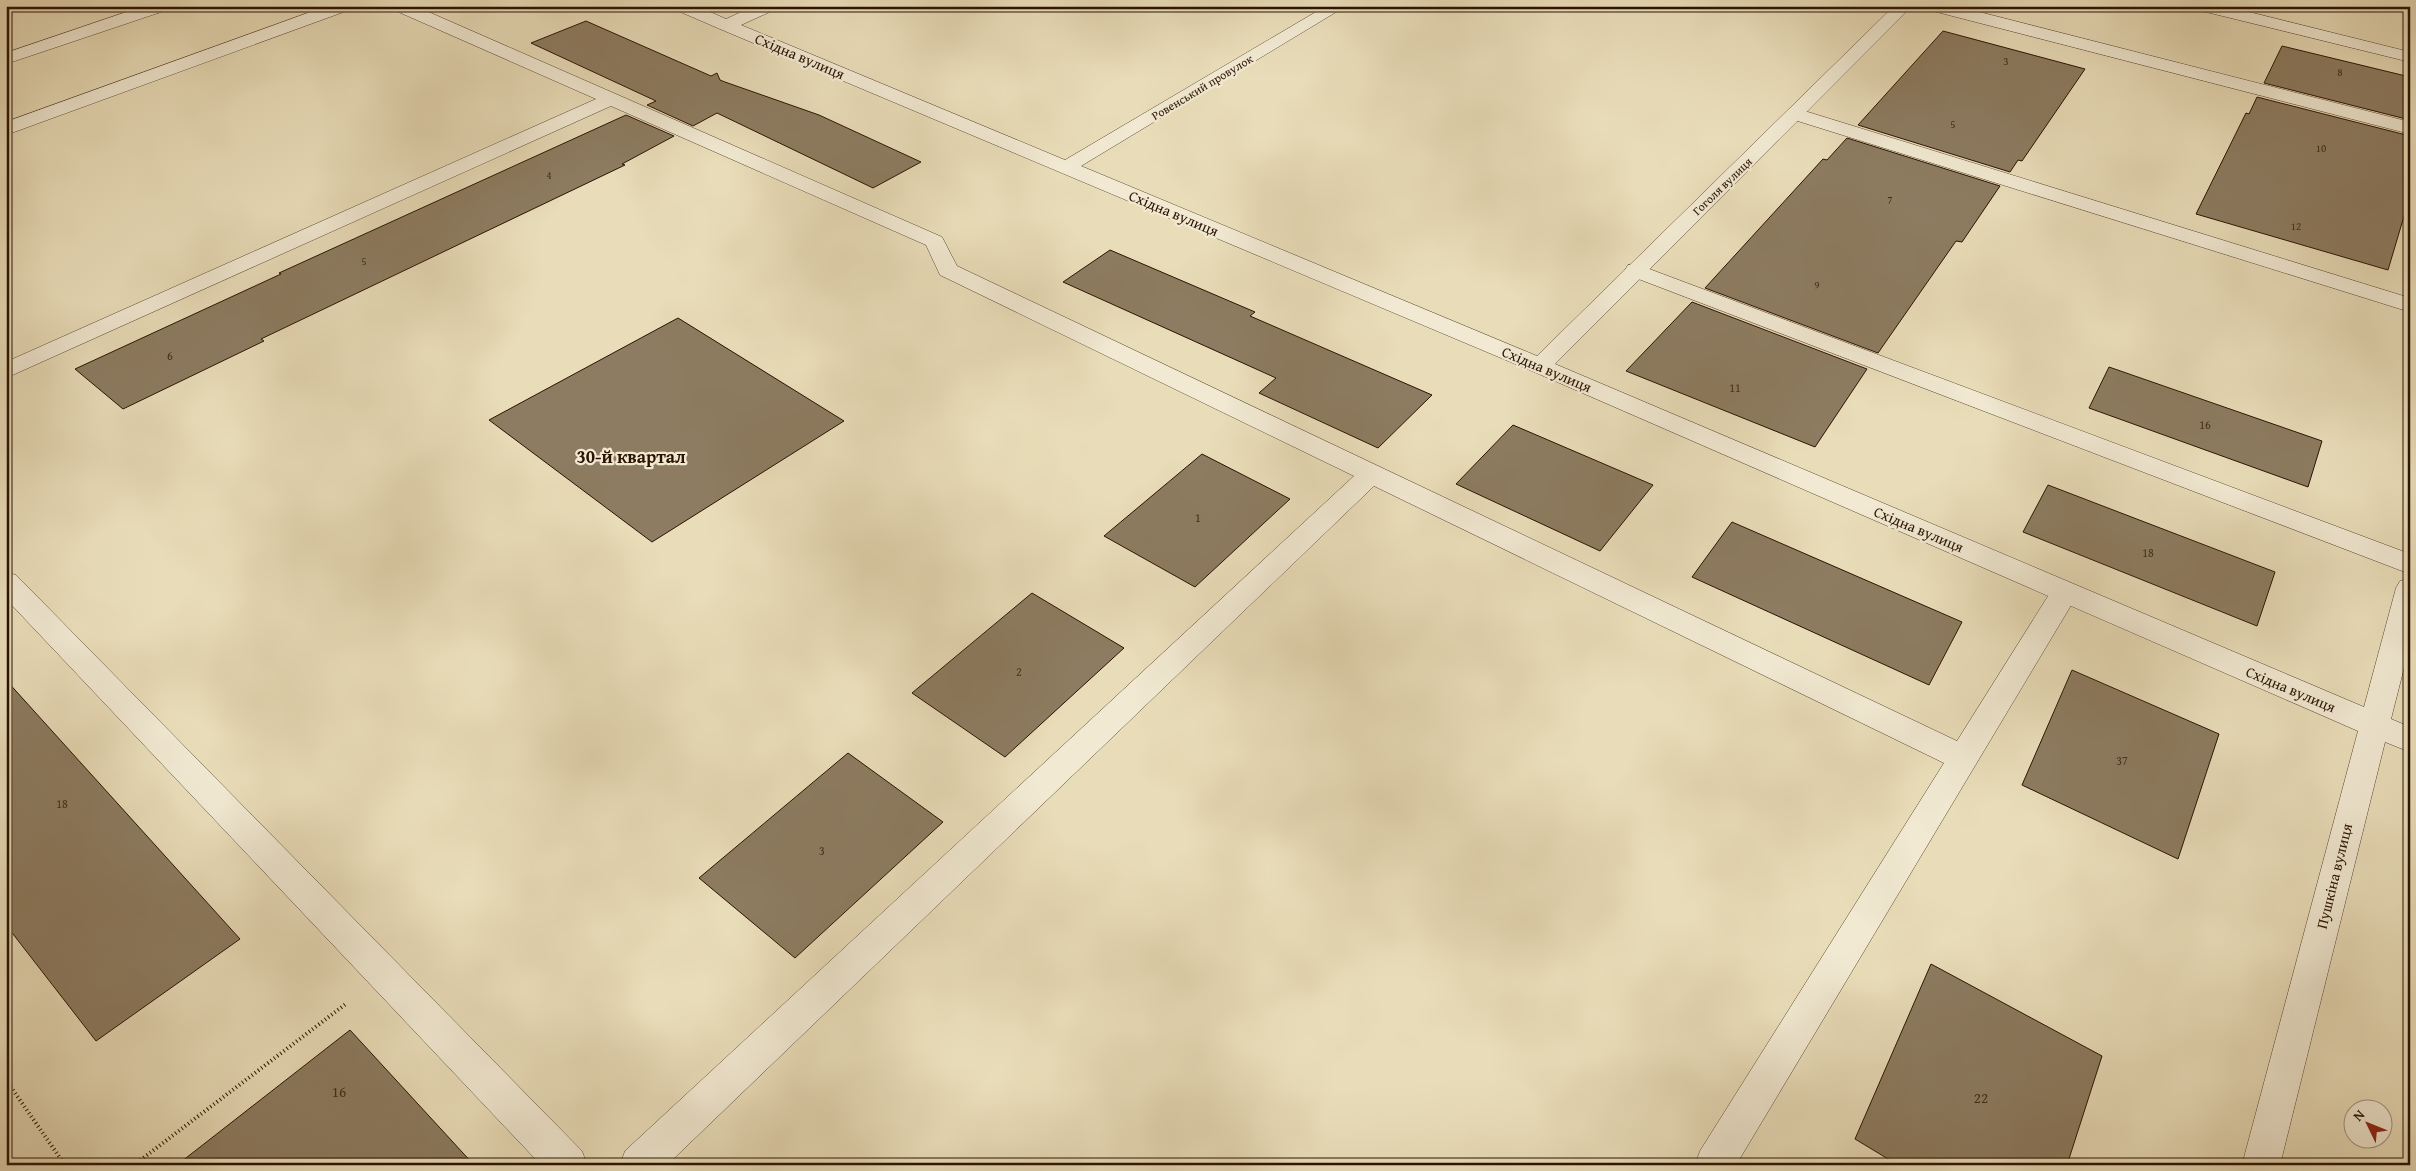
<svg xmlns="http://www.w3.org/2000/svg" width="2416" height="1171" font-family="'Gentium Book Plus',serif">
	<rect width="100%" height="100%" fill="#e9ddb9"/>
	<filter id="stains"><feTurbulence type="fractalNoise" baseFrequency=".004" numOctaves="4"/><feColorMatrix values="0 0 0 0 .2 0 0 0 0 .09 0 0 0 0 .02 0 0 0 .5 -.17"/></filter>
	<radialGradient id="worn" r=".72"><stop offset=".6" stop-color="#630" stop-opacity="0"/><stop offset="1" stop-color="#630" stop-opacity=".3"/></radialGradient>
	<g fill="#8d7c61" stroke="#2a1302">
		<polygon points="586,21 711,76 717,73 720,80 725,82 819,115 921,162 873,188 717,113 693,126 647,105 656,101 531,43"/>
		<polygon points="1943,31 2085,69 2022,161 2018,160 2010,172 1858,125"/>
		<polygon points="2282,46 2410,77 2410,120 2264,83"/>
		<polygon points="2257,97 2410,136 2410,196 2388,270 2196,214 2246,113 2249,114"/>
		<polygon points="626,115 674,136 622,164 625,165 261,339 264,341 123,409 75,369 281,274 279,273"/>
		<polygon points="1847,138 2000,186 1962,242 1956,241 1878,353 1705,288 1823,159 1827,160"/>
		<polygon points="1110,250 1255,312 1250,316 1432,395 1378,448 1259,393 1276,378 1063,282"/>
		<polygon points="1692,302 1867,369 1815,447 1626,371"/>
		<polygon points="678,318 844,421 652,542 489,420"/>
		<polygon points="2109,367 2322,441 2308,487 2089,408"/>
		<polygon points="1513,425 1653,485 1600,551 1456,484"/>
		<polygon points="1202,454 1290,499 1195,587 1104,536"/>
		<polygon points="2048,485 2275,572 2257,626 2023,532"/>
		<polygon points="1732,522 1962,622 1929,685 1692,577"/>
		<polygon points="1032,593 1124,648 1005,757 912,693"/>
		<polygon points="2072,670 2219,734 2178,859 2022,785"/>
		<polygon points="6,680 240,939 96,1041 6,925"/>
		<polygon points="848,753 943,822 795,958 699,878"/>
		<polygon points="1931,964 2102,1056 2067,1165 1898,1165 1855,1139"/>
		<polygon points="350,1030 474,1165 177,1165"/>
	</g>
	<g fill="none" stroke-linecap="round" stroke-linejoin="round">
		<g stroke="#5a4630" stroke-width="1">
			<g id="service">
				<polygon points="327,6 351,6 349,10 6,135 6,122"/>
				<polygon points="392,6 415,6 942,237 957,266 1957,741 2055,585 2065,582 2075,585 2079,592 1736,1165 1695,1165 1700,1151 1944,763 1374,486 667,1165 620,1165 625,1151 1354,476 940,275 926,245 611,106 6,378 6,362 596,99 394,10"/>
				<polygon points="1927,6 1956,6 2410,122 2410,134 1929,10"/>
				<polygon points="1795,108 2410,298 2410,312 1788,118 1786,114 1788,110"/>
				<polygon points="1636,264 2410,554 2410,574 1628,275 1625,270 1628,265"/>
				<polygon points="6,572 16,575 582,1151 587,1165 541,1165 6,599"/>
			</g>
		</g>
		<g stroke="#5a4630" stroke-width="1">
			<g id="minor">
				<polygon points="144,6 169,6 167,10 6,64 6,53"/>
				<polygon points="674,6 697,6 726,19 754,6 776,6 774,10 741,25 1065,160 1326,6 1346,6 1081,166 1537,356 1894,6 1912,6 1555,364 2364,707 2396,588 2400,581 2410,578 2410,644 2391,719 2410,727 2410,752 2385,742 2280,1165 2242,1165 2358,731 1532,371 720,29 676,10"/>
				<polygon points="2196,6 2225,6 2410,52 2410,62 2198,10"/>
			</g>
		</g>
		<g stroke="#2a1302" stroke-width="4" stroke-dasharray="1 3" stroke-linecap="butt">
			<polyline points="6,1080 65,1165"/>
			<polyline points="134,1165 347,1003"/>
		</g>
		<use href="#service" fill="#f1e9d2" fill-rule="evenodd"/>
		<use href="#minor" fill="#f1e9d2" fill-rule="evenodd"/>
	</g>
	<g text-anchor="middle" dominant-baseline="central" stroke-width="4.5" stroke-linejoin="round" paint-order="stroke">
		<g font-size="11" fill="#432d1a">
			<text x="2006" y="61">3</text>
			<text x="2340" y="72">8</text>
			<text x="1953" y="124">5</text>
			<text x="2321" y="148">10</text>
			<text x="549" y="175">4</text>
			<text x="1890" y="199">7</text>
			<text x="2296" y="226">12</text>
			<text x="364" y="261">5</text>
			<text x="1817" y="285">9</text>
		</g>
		<g font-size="12" fill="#2a1302" stroke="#f1e9d2">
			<text transform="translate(1202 87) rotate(-31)">Ровенський провулок</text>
			<text transform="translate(1722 186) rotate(-44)">Гоголя вулиця</text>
		</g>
		<g font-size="12" fill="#432d1a">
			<text x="170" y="355">6</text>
			<text x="1735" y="387">11</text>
			<text x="2205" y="424">16</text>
			<text x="1198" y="517">1</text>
			<text x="2148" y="552">18</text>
			<text x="1019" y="671">2</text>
			<text x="2122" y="760">37</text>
			<text x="62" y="803">18</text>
			<text x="822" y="850">3</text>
		</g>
		<g font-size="15" fill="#2a1302" stroke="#f1e9d2">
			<text transform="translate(800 56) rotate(23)">Східна вулиця</text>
			<text transform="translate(1174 213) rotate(23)">Східна вулиця</text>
			<text transform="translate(1547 369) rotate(23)">Східна вулиця</text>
			<text transform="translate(1919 529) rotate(23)">Східна вулиця</text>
			<text transform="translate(2291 689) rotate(23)">Східна вулиця</text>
			<text transform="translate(2334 876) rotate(-76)">Пушкіна вулиця</text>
		</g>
		<g font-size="15" fill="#432d1a">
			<text x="339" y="1091">16</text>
			<text x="1981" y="1097">22</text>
		</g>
		<g font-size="18" font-weight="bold" fill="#2a1302" stroke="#f1e9d2">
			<text x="631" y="456">30-й квартал</text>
		</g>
	</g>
	<rect width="2416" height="1171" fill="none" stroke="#e9ddb9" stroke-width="25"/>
	<rect x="8" y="8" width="2401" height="1156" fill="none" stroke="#2a1302" stroke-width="2.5"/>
	<rect x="12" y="12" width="2391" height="1146" fill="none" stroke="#2a1302"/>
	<g transform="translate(2368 1124) rotate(313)"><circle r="24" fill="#f1e9d2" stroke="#a1937f"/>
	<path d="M0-4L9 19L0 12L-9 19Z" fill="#8f2418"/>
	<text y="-8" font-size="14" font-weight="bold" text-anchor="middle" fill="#2a1302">N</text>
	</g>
	<rect width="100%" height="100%" filter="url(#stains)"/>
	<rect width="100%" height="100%" fill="url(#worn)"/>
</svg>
